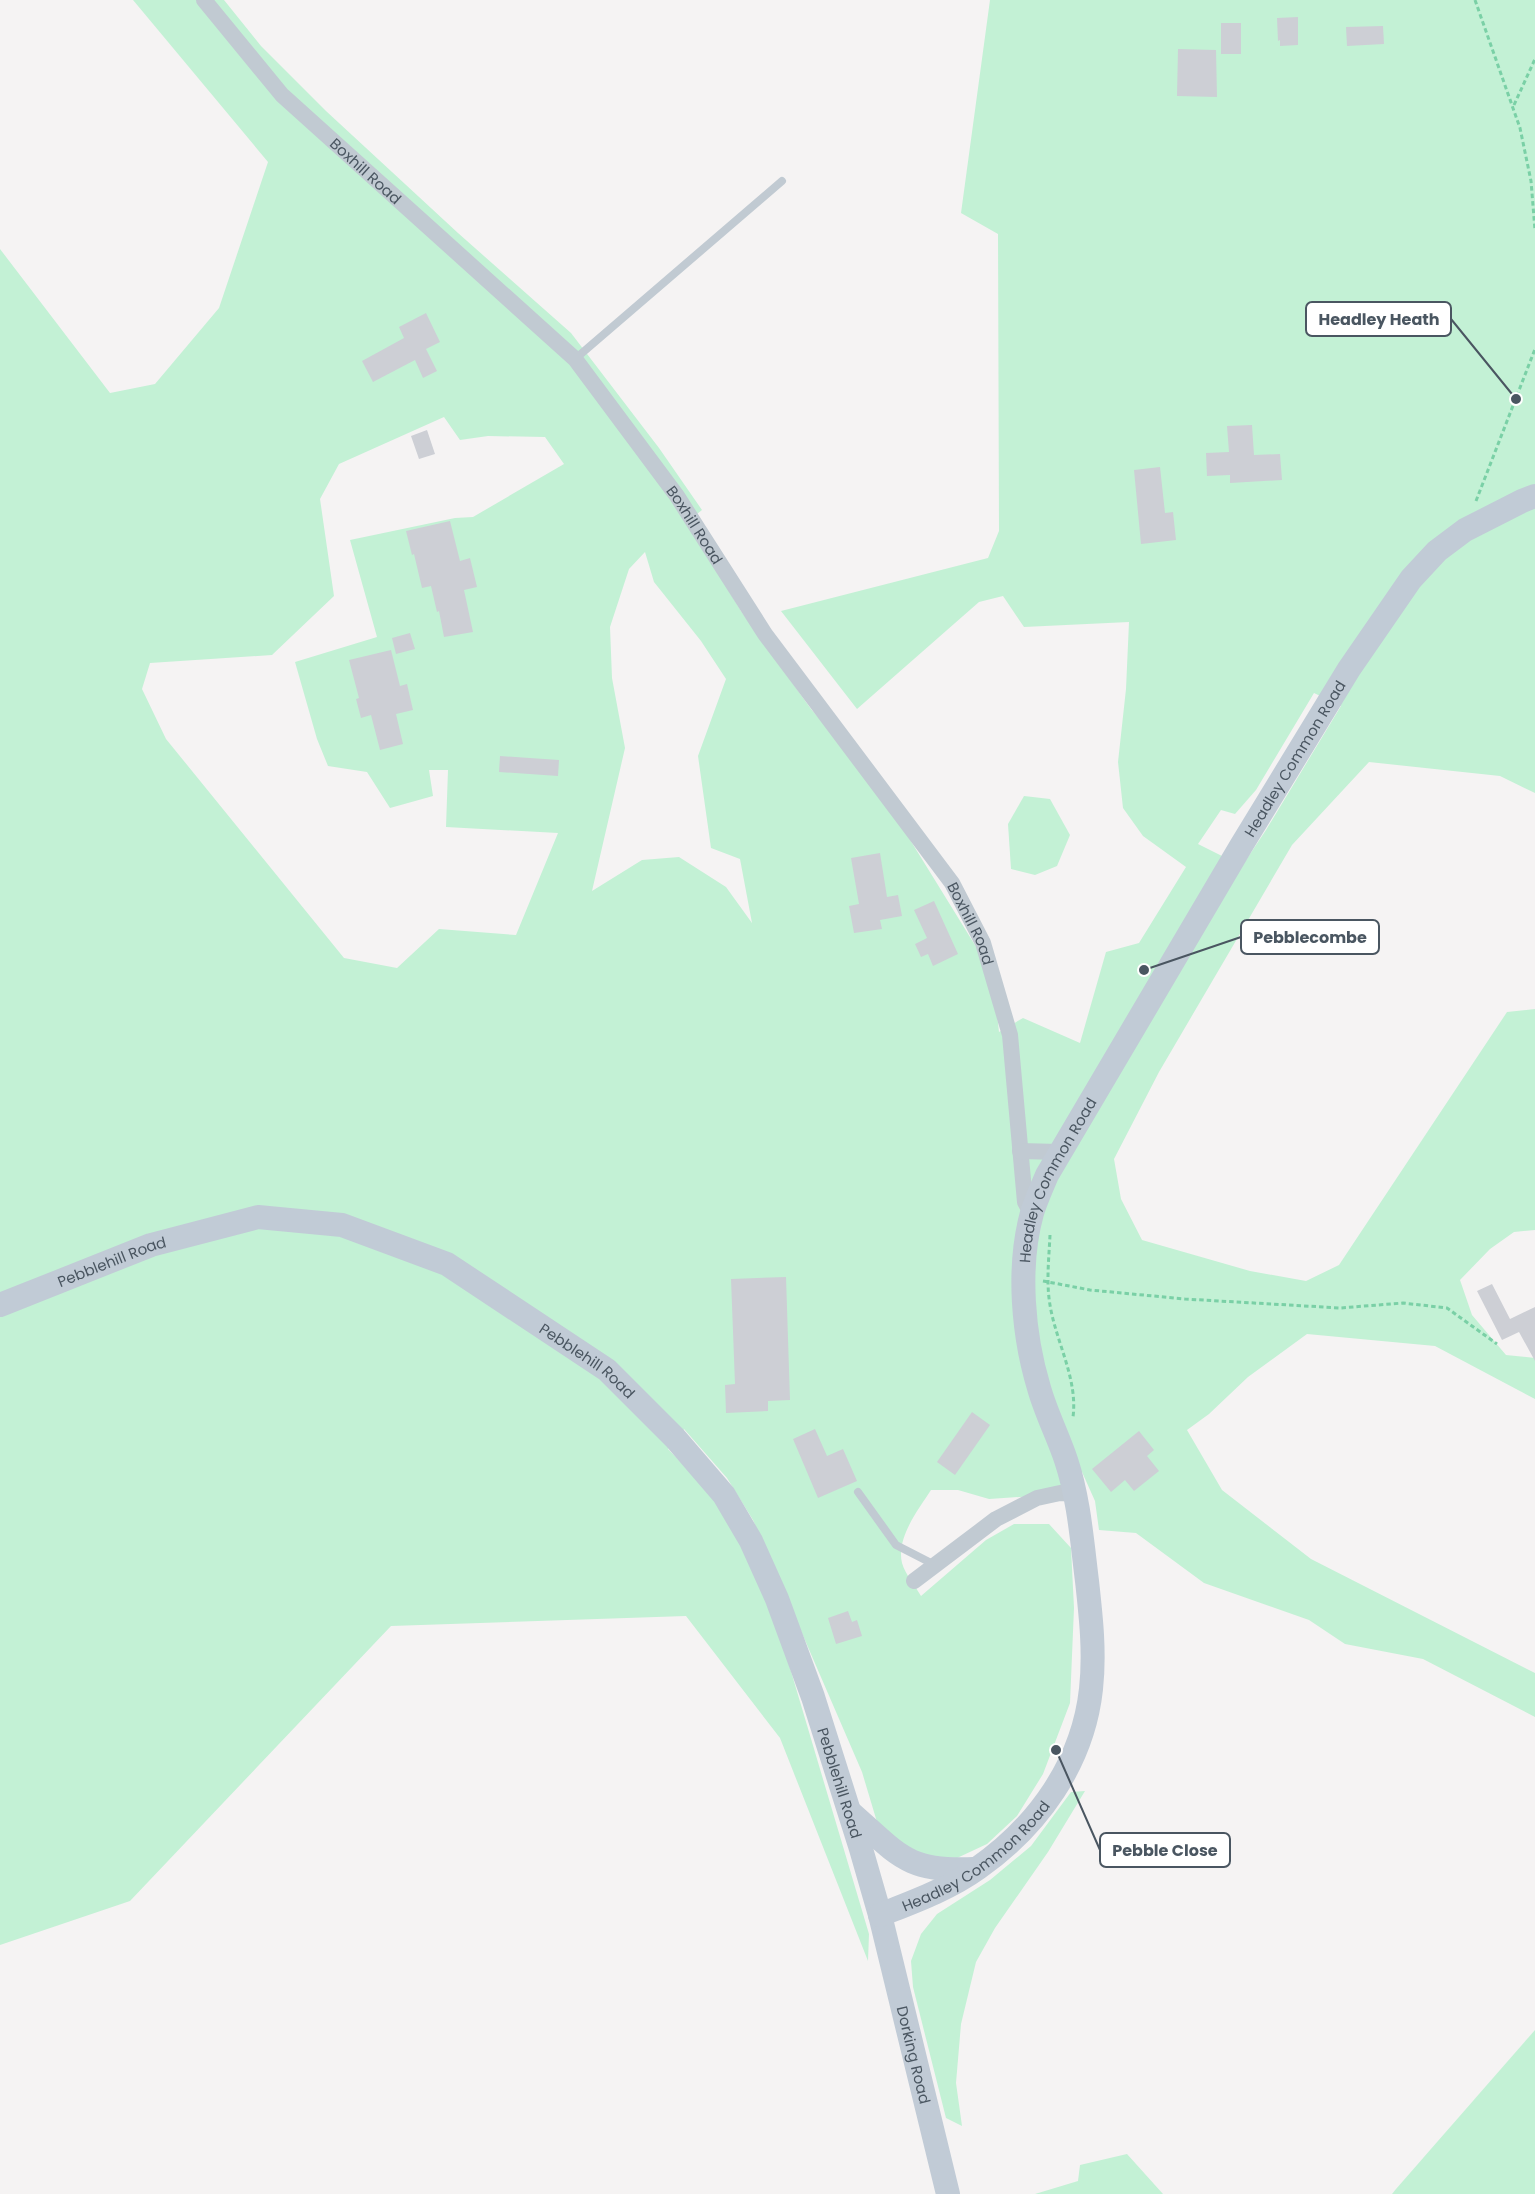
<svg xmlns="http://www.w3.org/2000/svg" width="1535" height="2194" font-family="Poppins,sans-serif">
	<rect width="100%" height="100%" fill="#f5f3f3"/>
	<g fill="#c3f1d5" fill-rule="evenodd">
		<path d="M133 0H224L261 46 326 111 458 233 571 333 659 448 702 510 687 522 741 611 811 709 859 765 904 830 978 950 996 1004 999 1032 1023 1018 1080 1043 1106 952 1139 943 1186 867 1143 836 1123 808 1118 762 1126 689 1129 622 1024 627 1003 596 979 602 857 709 781 611 988 558 999 531 998 234 961 213 990 0H1535V793L1500 776 1369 762 1292 845 1159 1072 1114 1159 1121 1199 1142 1240 1250 1271 1306 1281 1339 1265 1507 1012 1535 1009V1230L1514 1232 1490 1249 1460 1280 1472 1315 1506 1355 1535 1358V1399L1435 1346 1307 1334 1248 1377 1209 1414 1187 1430 1222 1490 1311 1559 1535 1673V1717L1423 1659 1345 1644 1309 1620 1204 1583 1136 1533 1099 1530 1095 1501 1082 1472 1050 1495 989 1499 958 1490H931C918 1510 896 1538 902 1563 905 1574 916 1587 921 1596L986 1540 1014 1524H1049L1071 1548 1074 1608 1070 1703 1043 1774 1017 1816 987 1844 957 1858 926 1856 899 1843 877 1822 862 1772 753 1520 727 1478 684 1429 668 1449 719 1502 771 1604 869 1934 868 1961 780 1738 686 1616 391 1626 130 1901 0 1945V249L110 393 155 384 219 308 268 162ZM444 417 460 440 488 436 545 437 564 464 473 517 455 518 350 540 377 637 295 662 317 739 328 766 367 772 390 808 433 796 429 770H448L446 827 558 833 516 935 439 929 397 968 344 958 166 739 142 689 150 663 272 655 334 596 320 499 339 464ZM645 552 654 582 701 641 726 679 698 756 711 848 740 859 752 923 726 887 679 857 642 860 592 891 625 748 612 678 610 627 629 569ZM1314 693 1341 706 1266 830 1242 866 1198 844 1221 810 1235 814 1256 790Z"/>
		<polygon points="1024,796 1050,799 1070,835 1057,866 1035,875 1011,869 1008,824"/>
		<polygon points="1085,1791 1048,1852 995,1928 976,1962 961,2024 956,2083 962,2126 946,2118 913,1987 911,1961 921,1934 937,1914 990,1880 1031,1846 1071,1792"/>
		<polygon points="1535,2030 1535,2194 1392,2194 1396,2189"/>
		<polygon points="1127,2154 1163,2194 1035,2194 1078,2181 1080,2165"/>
	</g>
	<g fill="#cdcfd5">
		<polygon points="1298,17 1298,45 1280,46 1280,40 1278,41 1277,18"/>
		<rect x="1221" y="23" width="20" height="31"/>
		<polygon points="1383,26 1384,44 1347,46 1346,27"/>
		<polygon points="1178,49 1216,50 1217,97 1177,96"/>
		<polygon points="426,313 440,342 426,349 437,371 423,378 415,360 373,382 362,361 404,338 399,327"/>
		<polygon points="1252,425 1254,455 1280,454 1282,480 1230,483 1230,475 1207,476 1206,453 1229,452 1227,426"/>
		<polygon points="427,430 435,454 419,459 411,436"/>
		<polygon points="1160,467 1165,513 1173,512 1176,540 1141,544 1134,470"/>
		<polygon points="450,521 460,561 470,558 477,587 464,590 473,632 444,637 439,611 437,612 431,586 422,588 414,554 412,555 406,531"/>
		<polygon points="410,633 415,649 396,654 392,638"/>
		<polygon points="391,650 400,686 407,684 413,710 396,714 403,744 380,750 371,715 361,718 356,699 359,698 349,660"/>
		<polygon points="500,756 559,760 558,776 499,772"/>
		<polygon points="880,853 887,897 898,895 902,916 880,920 882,929 854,933 849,906 859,904 851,858"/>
		<polygon points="934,901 958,954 933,966 928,954 921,957 915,944 927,938 914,910"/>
		<polygon points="786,1277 790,1400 768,1401 768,1411 726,1413 725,1385 735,1384 731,1279"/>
		<polygon points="1492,1284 1510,1319 1535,1307 1535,1361 1519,1332 1502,1340 1477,1291"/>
		<polygon points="972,1412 990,1425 955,1475 937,1462"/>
		<polygon points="815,1429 827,1456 843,1449 857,1481 818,1498 793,1439"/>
		<polygon points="1139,1431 1154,1450 1147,1456 1159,1471 1134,1491 1125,1480 1111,1492 1092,1469"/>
		<polygon points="848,1611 852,1622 857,1620 862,1636 836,1644 828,1618"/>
	</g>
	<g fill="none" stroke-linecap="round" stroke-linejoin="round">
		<g stroke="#7ad0a6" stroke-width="3" stroke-dasharray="4.5 3" stroke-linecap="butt">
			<polyline points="1475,0 1520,128 1531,181 1535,230"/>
			<polyline points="1514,105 1535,59"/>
			<polyline points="1476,501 1535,349"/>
			<path d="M1050 1235C1049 1258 1046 1282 1050 1305 1056 1342 1078 1379 1073 1417"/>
			<polyline points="1043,1281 1090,1290 1185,1299 1340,1308 1403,1303 1447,1308 1497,1344"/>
		</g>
		<g stroke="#c1cad2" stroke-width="8">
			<polyline points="575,359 782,181"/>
			<polyline points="858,1492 896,1545 935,1565"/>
		</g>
		<g stroke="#c1cad2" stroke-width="16">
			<path id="s1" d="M204 0 282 95 575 359 677 496 765 634 952 883 983 943 1010 1035 1025 1202 1032 1215"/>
			<polyline points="1020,1151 1059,1152"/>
			<polyline points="914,1581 996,1519 1037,1498 1060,1493 1075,1494"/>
		</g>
		<g stroke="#c1cbd6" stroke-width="24">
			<path id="s2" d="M0 1305 151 1245 258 1217 342 1225 447 1264 607 1370 675 1438 724 1495 751 1541 777 1599 813 1697 861 1849 880 1915 948 2194"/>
			<path d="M851 1813C899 1855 906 1872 974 1869"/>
			<path id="s3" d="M880 1915C913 1902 949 1889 978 1868 1038 1826 1083 1763 1091 1689 1095 1653 1091 1617 1087 1581 1082 1541 1079 1499 1066 1460 1058 1436 1046 1413 1039 1388 1023 1335 1017 1267 1032 1213 1036 1200 1042 1187 1047 1175L1241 846 1349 669 1411 579 1437 551 1465 530 1522 501 1535 496"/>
		</g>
	</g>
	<g text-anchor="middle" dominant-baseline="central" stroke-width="4.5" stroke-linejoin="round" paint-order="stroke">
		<g font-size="15" fill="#4a5661" stroke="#fff">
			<text stroke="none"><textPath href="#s1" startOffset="236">Boxhill Road</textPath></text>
			<text stroke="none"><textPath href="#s1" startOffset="722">Boxhill Road</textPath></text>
			<text stroke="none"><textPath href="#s3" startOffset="1338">Headley Common Road</textPath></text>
			<text stroke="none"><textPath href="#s1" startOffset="1208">Boxhill Road</textPath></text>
			<text stroke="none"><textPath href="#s3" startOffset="852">Headley Common Road</textPath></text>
			<text stroke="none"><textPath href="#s2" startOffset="120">Pebblehill Road</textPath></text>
			<text stroke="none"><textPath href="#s2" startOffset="640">Pebblehill Road</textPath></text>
			<text stroke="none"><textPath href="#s2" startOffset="1144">Pebblehill Road</textPath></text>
			<text stroke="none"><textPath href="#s3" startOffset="114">Headley Common Road</textPath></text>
			<text stroke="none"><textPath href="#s2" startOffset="1426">Dorking Road</textPath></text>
		</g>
	</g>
	<path fill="none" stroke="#4a5661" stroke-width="2" d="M1516 399L1451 319M1144 970L1241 937M1056 1750L1100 1850"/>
	<g fill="#4a5661" stroke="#fff" stroke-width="2">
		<circle cx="1516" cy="399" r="6"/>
		<circle cx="1144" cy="970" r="6"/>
		<circle cx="1056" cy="1750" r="6"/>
	</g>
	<g fill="#fff" stroke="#4a5661" stroke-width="2">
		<rect x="1306" y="302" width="145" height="34" rx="6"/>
		<rect x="1241" y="920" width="138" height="34" rx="6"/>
		<rect x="1100" y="1833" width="130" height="34" rx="6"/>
	</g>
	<g font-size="16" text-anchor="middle" font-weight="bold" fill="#4a5661">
		<text x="1379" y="325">Headley Heath</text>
		<text x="1310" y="943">Pebblecombe</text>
		<text x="1165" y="1856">Pebble Close</text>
	</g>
</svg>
